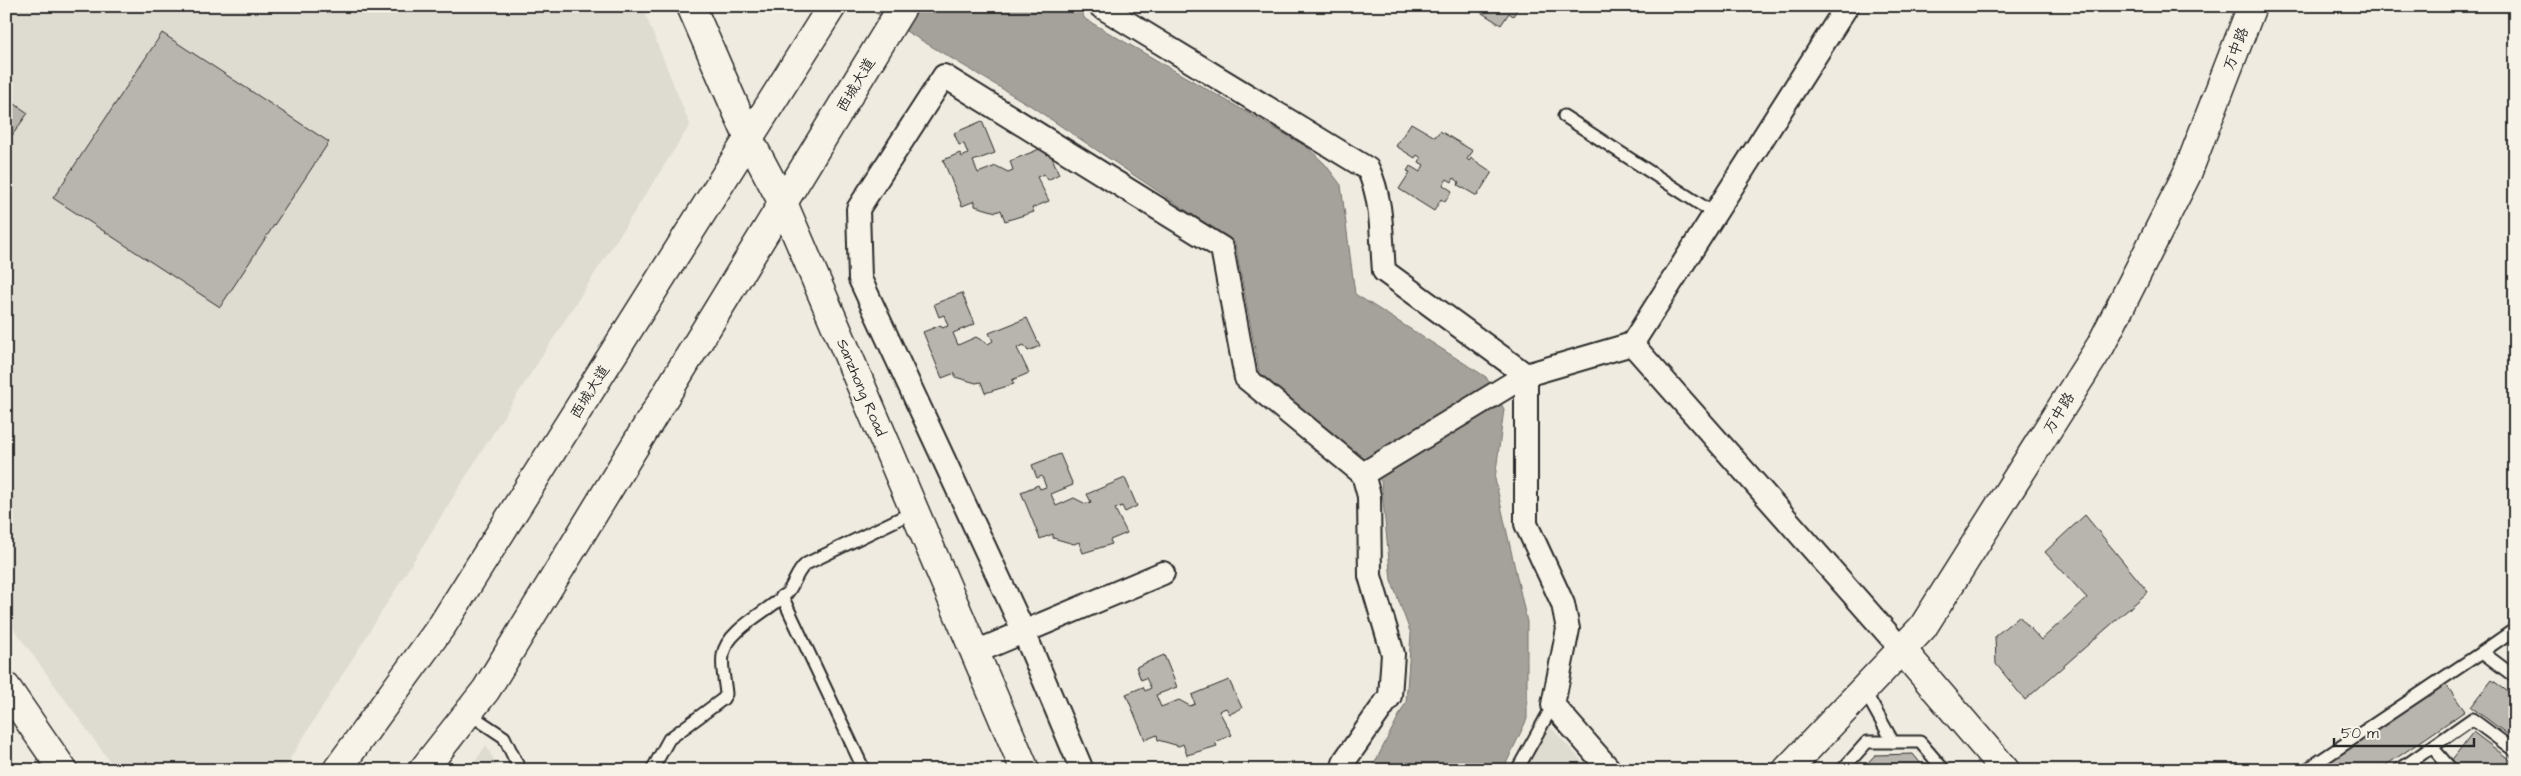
<svg xmlns="http://www.w3.org/2000/svg" width="2521" height="776" font-family="'Architects Daughter','LXGW WenKai TC',sans-serif">
	<rect width="100%" height="100%" fill="#efebe0"/>
	<filter id="ink" filterUnits="userSpaceOnUse"><feTurbulence type="fractalNoise" baseFrequency=".02" numOctaves="2"/><feDisplacementMap in="SourceGraphic" scale="10" xChannelSelector="R" yChannelSelector="G"/><feConvolveMatrix kernelMatrix="1 2 1 2 8 2 1 2 1" color-interpolation-filters="sRGB"/></filter>
	<g filter="url(#ink)">
		<g fill="#dedbd1">
			<polygon points="6,6 642,6 690,125 510,406 283,770 116,770 6,618"/>
			<polygon points="1548,724 1590,770 1525,770"/>
			<polygon points="486,745 499,770 470,770"/>
		</g>
		<polygon fill="#a4a29a" stroke="#74726e" points="864,6 1078,6 1085,19 1307,147 1325,164 1341,185 1355,294 1486,377 1504,409 1495,479 1527,622 1527,719 1503,770 1371,770 1406,702 1411,634 1391,580 1381,481 1260,376 1235,243 1031,106"/>
		<g fill="#b8b5ae" stroke="#2b2b2b">
			<polygon points="1471,6 1519,6 1513,16 1509,13 1501,25"/>
			<polygon points="162,33 329,142 220,307 53,198"/>
			<polygon points="6,98 28,113 6,144"/>
			<polygon points="982,121 995,153 973,161 978,173 996,166 1008,172 1013,170 1010,161 1047,146 1059,174 1048,180 1044,174 1037,177 1049,201 1032,208 1034,212 1005,221 1001,210 996,212 975,206 975,201 962,206 943,160 960,153 962,157 968,154 964,144 959,145 954,133"/>
			<polygon points="1411,123 1435,137 1440,131 1473,151 1467,159 1469,161 1471,158 1492,172 1477,196 1458,185 1459,182 1454,178 1452,182 1447,179 1443,185 1452,191 1445,202 1441,199 1434,211 1399,189 1410,172 1407,171 1410,166 1420,172 1424,165 1419,162 1421,158 1417,155 1415,158 1396,146"/>
			<polygon points="962,293 975,324 953,333 958,345 976,337 988,344 993,341 989,333 1027,318 1040,346 1028,351 1024,345 1017,348 1029,373 1012,380 1014,384 985,393 981,382 976,383 955,377 955,373 942,378 923,332 941,325 942,328 948,326 944,315 939,317 934,304"/>
			<polygon points="1060,454 1073,485 1051,494 1056,506 1074,498 1086,504 1091,502 1087,494 1125,478 1137,506 1125,512 1122,506 1115,509 1127,533 1110,540 1112,544 1083,553 1079,542 1074,544 1053,538 1053,534 1040,539 1021,492 1038,485 1040,489 1046,487 1042,476 1037,478 1032,465"/>
			<polygon points="2085,515 2148,592 2025,700 1996,664 1995,636 2019,616 2041,640 2087,598 2045,552"/>
			<polygon points="1164,655 1177,687 1156,695 1161,707 1179,700 1190,706 1195,704 1192,695 1229,680 1242,708 1230,714 1226,708 1219,711 1232,735 1215,742 1217,746 1187,755 1183,744 1179,746 1158,740 1157,735 1145,740 1126,694 1143,687 1145,691 1151,688 1146,678 1141,680 1136,667"/>
			<polygon points="2492,680 2515,697 2515,740 2471,707"/>
			<polygon points="2444,682 2465,711 2379,770 2315,770"/>
			<polygon points="2473,732 2514,763 2509,770 2462,770 2451,761"/>
			<polygon points="1913,754 1926,770 1861,770 1875,755"/>
		</g>
		<g fill="none" stroke-linecap="round" stroke-linejoin="round">
			<g stroke="#2b2b2b" stroke-width="15">
				<g id="service">
					<polyline points="1564,116 1715,214"/>
					<polyline points="782,596 864,770"/>
					<polyline points="2515,629 2482,652 2515,677"/>
					<polyline points="1864,690 1893,742"/>
					<polyline points="468,713 504,737 520,770"/>
					<polyline points="2432,747 2452,770"/>
					<path d="M652 770 669 739 723 699 726 694C725 681 721 668 723 655 726 630 772 609 787 593 795 584 796 572 806 564L915 511"/>
					<polyline points="1517,770 1553,705"/>
					<polyline points="1842,770 1867,742 1920,742 1944,770"/>
					<polyline points="2306,770 2482,652"/>
					<polyline points="2399,770 2472,719 2515,751"/>
				</g>
			</g>
			<g stroke="#2b2b2b" stroke-width="26">
				<g id="minor">
					<path d="M1100 6 1368 169C1383 200 1381 238 1384 271L1526 375 1632 344"/>
					<polyline points="1847,6 1632,344 1903,651"/>
					<polyline points="1526,375 1526,524 1563,604 1568,629 1553,705 1610,770"/>
					<polyline points="1363,474 1526,375"/>
					<polyline points="976,652 1163,573"/>
					<polyline points="1082,770 1023,630 860,279 858,209 944,76 1222,248 1246,378 1363,474 1369,496 1370,576 1393,654 1390,696 1345,760 1342,770"/>
				</g>
			</g>
			<g stroke="#2b2b2b" stroke-width="31">
				<g id="tertiary">
					<polyline points="1903,651 2005,770"/>
					<polyline points="1787,770 1923,627 2101,345 2187,174 2252,6"/>
				</g>
			</g>
			<g stroke="#2b2b2b" stroke-width="31">
				<g id="secondary">
					<path id="s1" d="M691 6 749 139 784 205 1025 770"/>
					<polyline points="6,687 63,770"/>
				</g>
			</g>
			<g stroke="#2b2b2b" stroke-width="31">
				<g id="trunk">
					<polyline points="337,770 443,624 832,6"/>
					<polyline points="423,770 486,690 903,6"/>
				</g>
			</g>
			<use href="#service" stroke="#f7f3e8" stroke-width="11"/>
			<use href="#minor" stroke="#f7f3e8" stroke-width="22"/>
			<use href="#tertiary" stroke="#f7f3e8" stroke-width="28"/>
			<use href="#secondary" stroke="#f7f3e8" stroke-width="28"/>
			<use href="#trunk" stroke="#f7f3e8" stroke-width="28"/>
		</g>
	</g>
	<g text-anchor="middle" dominant-baseline="central" stroke-width="4" stroke-linejoin="round" paint-order="stroke">
		<g font-size="15" fill="#2b2b2b" stroke="#f7f3e8">
			<text transform="translate(2236 49) rotate(-69)">万中路</text>
			<text transform="translate(856 85) rotate(-59)">西城大道</text>
			<text stroke="none"><textPath href="#s1" startOffset="418">Sanzhong Road</textPath></text>
			<text transform="translate(590 392) rotate(-58)">西城大道</text>
			<text transform="translate(2059 413) rotate(-58)">万中路</text>
		</g>
	</g>
	<rect width="2521" height="776" fill="none" stroke="#f7f3e8" stroke-width="25"/>
	<rect x="12" y="12" width="2496" height="751" fill="none" stroke="#2b2b2b" stroke-width="2" filter="url(#ink)"/>
	<path d="M2334 738v8h140v-8" fill="none" stroke="#2b2b2b" stroke-width="2.5"/>
	<text x="2341" y="738" font-size="15" fill="#2b2b2b" stroke="#f7f3e8" stroke-width="4" paint-order="stroke">50 m</text>
</svg>
